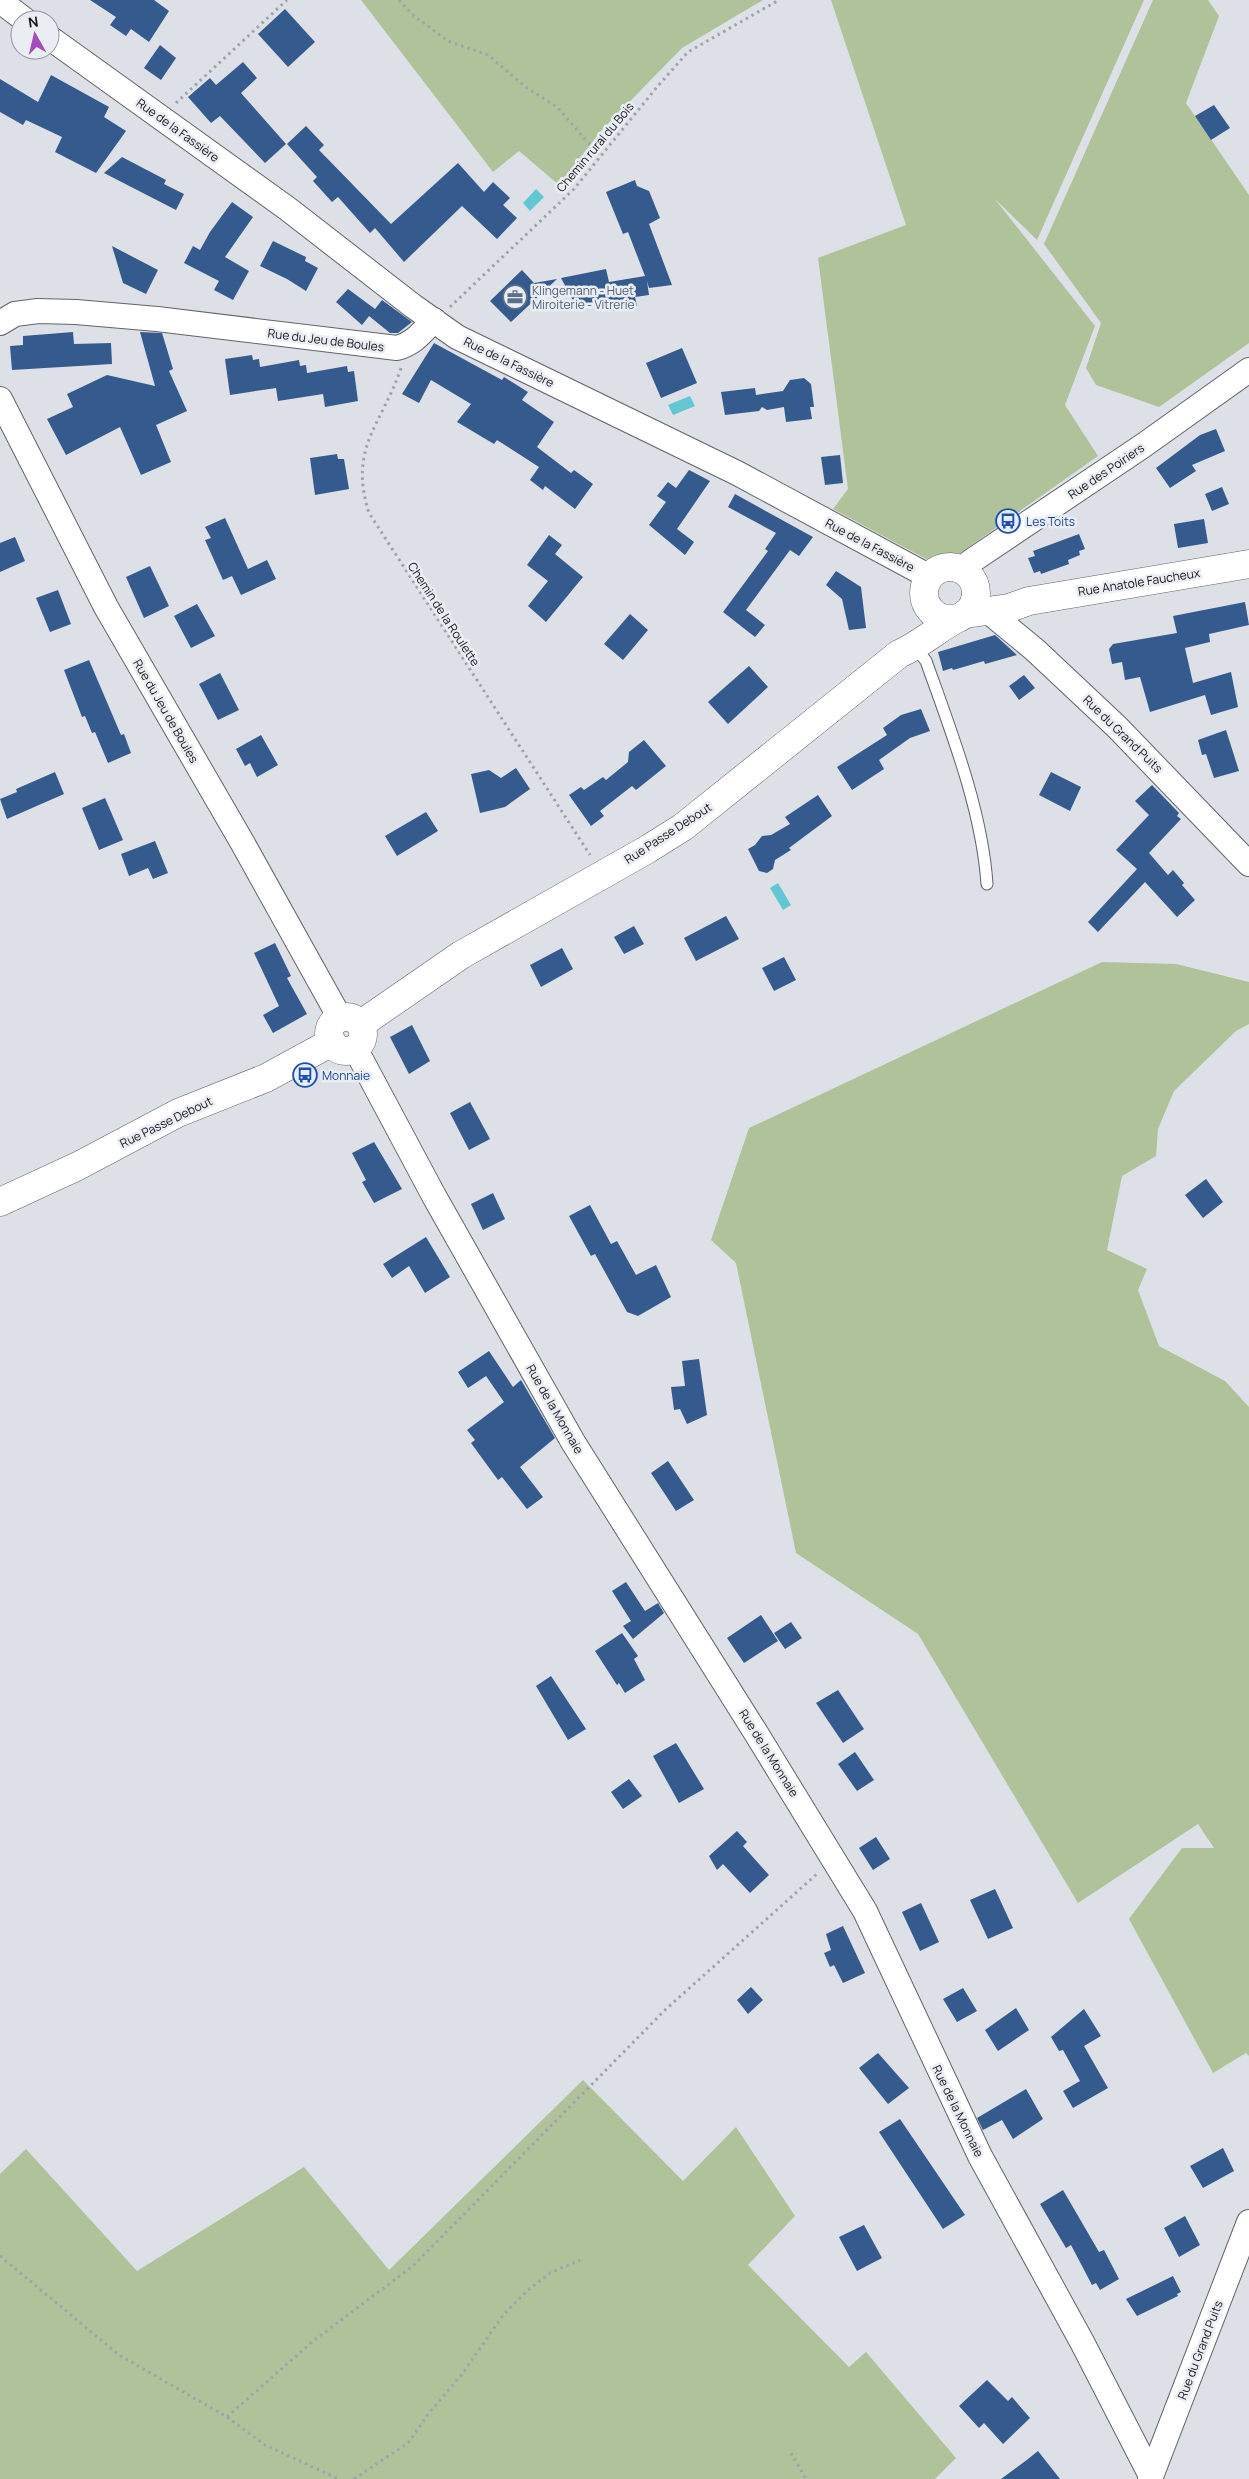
<svg xmlns="http://www.w3.org/2000/svg" width="1249" height="2479" font-family="Manrope,sans-serif">
	<rect width="100%" height="100%" fill="#dde1e7"/>
	<g fill="#b0c29a">
		<polygon points="361,0 763,0 682,48 600,132 559,185 519,151 493,172"/>
		<polygon points="831,0 1144,0 1037,240 995,199 1095,326 1065,405 1098,456 953,558 928,560 833,509 848,489 818,258 906,225"/>
		<polygon points="1153,0 1208,0 1219,16 1186,103 1249,195 1249,343 1159,407 1096,385 1086,368 1101,323 1044,244"/>
		<polygon points="1102,962 1176,964 1249,982 1249,1024 1236,1031 1174,1091 1158,1129 1156,1156 1122,1176 1107,1250 1147,1269 1138,1290 1159,1346 1225,1381 1249,1407 1249,2056 1246,2053 1213,2073 1129,1919 1182,1848 1214,1848 1198,1824 1078,1903 918,1634 796,1553 736,1263 711,1240 749,1128"/>
		<polygon points="583,2080 683,2181 736,2127 795,2216 748,2265 849,2367 866,2352 956,2458 935,2479 0,2479 0,2174 26,2149 137,2271 304,2167 389,2270"/>
	</g>
	<g fill="#63c6d3">
		<polygon points="536,189 544,197 530,211 523,203"/>
		<polygon points="690,396 695,406 673,415 668,405"/>
		<polygon points="778,883 791,905 783,910 770,888"/>
	</g>
	<g fill="#355a8d">
		<polygon points="90,0 154,0 169,11 149,42 131,29 126,36 110,25 116,17"/>
		<polygon points="285,9 315,42 288,67 258,34"/>
		<polygon points="160,45 176,58 161,80 144,68"/>
		<polygon points="243,62 257,78 241,93 286,144 265,163 220,116 211,123 188,97 210,78 216,85"/>
		<polygon points="51,75 109,107 104,117 126,131 96,173 55,152 62,137 26,120 23,125 0,112 0,79 38,102"/>
		<polygon points="1214,105 1230,128 1211,140 1195,116"/>
		<polygon points="306,126 324,145 319,150 391,224 458,163 484,192 493,182 510,198 503,205 517,218 497,239 462,206 404,262 375,228 370,233 338,197 332,202 313,181 317,177 287,144"/>
		<polygon points="122,157 166,180 164,184 184,194 176,210 104,173"/>
		<polygon points="635,180 637,186 649,191 660,218 649,224 672,285 649,288 647,281 649,295 635,297 637,306 612,311 610,299 576,306 561,278 606,269 609,282 645,276 628,232 623,234 606,192"/>
		<polygon points="232,202 253,217 225,257 249,271 233,300 214,290 219,281 184,263 193,246 200,250 210,232"/>
		<polygon points="273,241 306,257 305,261 318,268 306,291 287,279 260,266"/>
		<polygon points="112,246 158,270 146,294 123,283"/>
		<polygon points="522,270 534,283 557,279 511,322 490,301"/>
		<polygon points="348,289 375,309 382,300 412,322 398,333 390,333 369,316 373,311 362,325 336,302"/>
		<polygon points="73,332 74,344 111,343 112,364 12,370 10,346 23,345 23,336"/>
		<polygon points="140,332 162,333 173,369 169,371 187,411 156,425 171,462 141,475 120,427 66,455 47,419 73,407 67,394 107,375 155,386"/>
		<polygon points="434,343 502,380 504,377 528,392 522,400 554,422 537,447 571,473 574,470 593,484 575,509 545,486 543,490 530,480 539,467 497,440 494,444 457,422 471,404 431,380 419,403 402,394"/>
		<polygon points="682,348 697,383 661,398 646,363"/>
		<polygon points="252,355 253,360 259,359 260,367 299,360 300,366 306,365 307,373 347,366 348,372 354,371 358,401 325,407 323,394 278,401 276,388 230,395 225,359"/>
		<polygon points="804,378 811,384 814,407 810,407 812,419 786,422 784,407 767,410 762,407 759,411 725,415 721,392 755,388 756,395 783,391 790,380"/>
		<polygon points="1216,429 1225,451 1192,465 1196,471 1170,488 1156,468 1200,435"/>
		<polygon points="337,454 338,459 344,459 349,489 315,495 310,458"/>
		<polygon points="840,455 843,483 825,485 821,457"/>
		<polygon points="689,470 710,481 677,529 694,542 685,555 649,525 666,502 657,496 668,482 676,488"/>
		<polygon points="1222,487 1229,504 1212,511 1205,494"/>
		<polygon points="735,494 813,537 799,556 790,550 746,610 765,625 755,637 723,612 768,551 765,549 776,533 728,507"/>
		<polygon points="225,518 248,569 267,560 276,579 241,595 232,576 223,580 205,540 211,538 205,527"/>
		<polygon points="1204,519 1208,543 1178,548 1174,524"/>
		<polygon points="1079,534 1085,549 1079,551 1080,555 1068,560 1069,564 1041,574 1040,571 1034,573 1028,558 1035,556 1033,551"/>
		<polygon points="549,535 562,545 555,554 583,577 546,622 528,606 548,581 527,565"/>
		<polygon points="15,537 25,561 0,572 0,543"/>
		<polygon points="150,566 169,606 144,618 126,577"/>
		<polygon points="836,571 861,587 866,628 849,630 842,599 826,585"/>
		<polygon points="58,590 71,624 50,632 36,598"/>
		<polygon points="1245,602 1249,625 1209,634 1210,642 1185,648 1193,683 1231,672 1238,707 1211,715 1205,695 1150,712 1140,677 1125,680 1122,662 1112,664 1109,649 1113,644 1177,633 1173,616"/>
		<polygon points="197,604 215,636 191,648 174,616"/>
		<polygon points="630,614 648,630 623,660 604,644"/>
		<polygon points="995,635 1017,655 985,664 984,661 953,670 952,668 943,671 938,652"/>
		<polygon points="89,660 121,735 124,734 131,753 108,763 95,732 92,733 85,716 82,717 64,670"/>
		<polygon points="749,666 768,687 728,724 708,702"/>
		<polygon points="220,673 239,710 218,720 199,684"/>
		<polygon points="1024,675 1035,688 1019,700 1009,686"/>
		<polygon points="921,709 930,731 910,738 879,760 884,769 852,790 837,767 887,735 883,728 901,715"/>
		<polygon points="1226,730 1239,771 1214,778 1206,754 1202,755 1198,740"/>
		<polygon points="261,735 278,765 257,777 250,763 245,766 236,749"/>
		<polygon points="644,740 666,766 636,790 632,786 600,811 604,816 591,826 569,795 581,787 584,790 603,777 606,780 628,762 629,752"/>
		<polygon points="516,768 530,789 505,807 480,813 471,774 489,770 501,778"/>
		<polygon points="55,772 64,794 7,819 0,799 17,792 16,789"/>
		<polygon points="1051,772 1081,787 1070,811 1039,795"/>
		<polygon points="1152,785 1179,813 1177,816 1181,819 1149,853 1168,875 1173,870 1184,883 1182,885 1195,900 1177,917 1145,882 1098,932 1088,922 1137,869 1116,850 1149,815 1135,801"/>
		<polygon points="818,795 832,816 789,848 791,850 775,860 773,869 767,873 759,871 748,849 755,845 762,836 771,835 790,824 785,817"/>
		<polygon points="105,798 123,840 99,850 82,808"/>
		<polygon points="426,812 438,831 397,856 385,836"/>
		<polygon points="155,841 168,873 153,879 148,868 129,876 121,854"/>
		<polygon points="726,916 739,939 696,961 684,938"/>
		<polygon points="634,926 644,944 624,954 614,937"/>
		<polygon points="275,943 291,976 287,978 307,1014 273,1033 263,1015 279,1006 254,953"/>
		<polygon points="562,948 573,969 541,987 530,965"/>
		<polygon points="784,957 796,980 774,991 762,968"/>
		<polygon points="412,1025 430,1061 409,1074 390,1037"/>
		<polygon points="470,1102 490,1139 469,1150 450,1113"/>
		<polygon points="374,1142 402,1189 374,1203 362,1182 366,1180 352,1153"/>
		<polygon points="1206,1179 1223,1202 1203,1218 1185,1195"/>
		<polygon points="493,1193 505,1219 483,1230 471,1204"/>
		<polygon points="590,1205 611,1244 617,1241 636,1275 656,1265 671,1297 638,1316 627,1312 595,1254 591,1256 569,1216"/>
		<polygon points="426,1237 450,1277 425,1293 409,1266 392,1278 383,1264"/>
		<polygon points="489,1351 513,1387 521,1380 555,1438 520,1467 543,1497 527,1509 502,1477 498,1480 471,1443 475,1440 467,1430 504,1402 486,1376 468,1388 458,1372"/>
		<polygon points="699,1359 707,1415 687,1424 680,1409 674,1410 671,1387 685,1386 682,1361"/>
		<polygon points="668,1461 694,1500 676,1511 651,1473"/>
		<polygon points="626,1582 645,1611 658,1603 664,1613 633,1639 623,1626 631,1621 612,1591"/>
		<polygon points="761,1615 778,1641 744,1663 727,1638"/>
		<polygon points="791,1622 802,1638 785,1649 774,1633"/>
		<polygon points="622,1633 638,1656 634,1659 645,1680 625,1693 619,1683 617,1685 595,1651"/>
		<polygon points="551,1676 586,1729 568,1740 536,1686"/>
		<polygon points="838,1690 864,1729 843,1743 816,1703"/>
		<polygon points="676,1743 704,1789 679,1803 653,1756"/>
		<polygon points="855,1752 874,1780 857,1791 838,1764"/>
		<polygon points="629,1779 642,1796 623,1809 611,1792"/>
		<polygon points="737,1831 747,1842 743,1846 769,1875 750,1893 723,1864 717,1870 709,1856"/>
		<polygon points="876,1837 890,1859 873,1870 859,1848"/>
		<polygon points="995,1889 1013,1928 988,1939 970,1900"/>
		<polygon points="921,1903 939,1942 920,1951 902,1912"/>
		<polygon points="843,1926 865,1973 843,1983 834,1965 830,1967 824,1953 831,1950 826,1934"/>
		<polygon points="751,1987 763,2000 748,2014 737,2000"/>
		<polygon points="963,1988 977,2011 957,2022 943,1999"/>
		<polygon points="1016,2008 1029,2030 998,2051 985,2030"/>
		<polygon points="1084,2009 1101,2036 1084,2046 1108,2088 1073,2108 1063,2091 1080,2081 1063,2050 1059,2051 1051,2037"/>
		<polygon points="878,2053 909,2088 888,2104 859,2068"/>
		<polygon points="1026,2089 1043,2119 1013,2139 1002,2120 983,2130 977,2118"/>
		<polygon points="900,2119 965,2215 943,2229 879,2132"/>
		<polygon points="1223,2148 1234,2171 1203,2188 1190,2166"/>
		<polygon points="1063,2190 1099,2252 1104,2250 1119,2279 1100,2290 1096,2283 1092,2285 1071,2245 1066,2248 1040,2204"/>
		<polygon points="1185,2216 1200,2245 1179,2257 1164,2228"/>
		<polygon points="864,2225 882,2258 857,2271 839,2237"/>
		<polygon points="1173,2276 1181,2292 1177,2294 1178,2296 1137,2316 1126,2299"/>
		<polygon points="987,2380 1008,2401 1012,2397 1030,2418 1003,2444 984,2423 979,2428 959,2406"/>
		<polygon points="1038,2451 1060,2479 1001,2479 1028,2459"/>
	</g>
	<g fill="none" stroke-linecap="round" stroke-linejoin="round">
		<g stroke="#606469" stroke-width="13">
			<path id="lane" d="M915 647 926 661C951 731 982 810 987 884"/>
		</g>
		<g stroke="#606469" stroke-width="26">
			<g id="street">
				<polyline points="0,1 25,20"/>
				<polyline points="50,38 288,209 413,306 457,337 737,473 930,577"/>
				<path d="M0 323 15 314 38 311 76 312 157 319 397 348C415 343 422 332 434 320"/>
				<polyline points="0,399 106,607 242,842 340,1018"/>
				<polyline points="965,572 970,562 1144,445 1249,370"/>
				<polyline points="989,612 1035,650 1117,727 1249,864"/>
				<polyline points="355,1048 434,1196 573,1442 756,1733 865,1911 980,2156 1082,2342 1151,2476"/>
				<polyline points="1150,2479 1249,2222"/>
			</g>
		</g>
		<g stroke="#606469" stroke-width="29">
			<g id="secondary">
				<circle cx="950" cy="593" r="26"/>
				<polyline points="965,614 1009,608 1029,601 1249,564"/>
				<circle cx="346" cy="1034" r="17"/>
				<path d="M361 1024 461 955 648 849 683 827 899 654C920 645 937 629 958 618"/>
				<polyline points="0,1202 78,1166 178,1113 266,1078 332,1042"/>
			</g>
		</g>
		<g stroke="#a0a3a8" stroke-width="3" stroke-dasharray="2.5 4" stroke-linecap="butt">
			<polyline points="399,0 413,15 448,41 488,55 527,88 557,107 599,155"/>
			<polyline points="176,103 287,0"/>
			<polyline points="450,307 574,189 657,87 688,52 779,0"/>
			<path d="M401 368C382 425 348 447 369 513L590 855"/>
			<polyline points="0,2256 119,2355 227,2417 265,2445 339,2479"/>
			<polyline points="227,2417 312,2342 414,2265 665,2010 818,1873"/>
			<polyline points="791,2453 806,2479"/>
			<polyline points="354,2479 408,2443 429,2413 460,2377 504,2314 528,2290 550,2273 580,2260"/>
		</g>
		<use href="#lane" stroke="#fff" stroke-width="11"/>
		<use href="#street" stroke="#fff" stroke-width="24"/>
		<use href="#secondary" stroke="#fff" stroke-width="28"/>
	</g>
	<defs>
		<g id="office-ring" transform="scale(1.25)"><circle r="9.5" fill="#eaeef4" stroke="#5c6f8a" stroke-width="1.5"/><path d="M-6-3h4V-5.5h4V-3h4V5H-6ZM-1-4.5V-3h2v-1.5ZM-6 0V1H6V0Z" fill="#5c6f8a"/></g>
		<g id="bus-ring" transform="scale(1.25)"><circle r="9.5" fill="#eaeef4" stroke="#1a4fb4" stroke-width="1.5"/><path d="M-5-6H5V4H4V6H2V4H-2V6H-4V4H-5ZM-3.5-4V0h7V-4ZM-3.5 1.2v1.5H-2V1.2ZM2 1.2v1.5H3.5V1.2Z" fill="#1a4fb4"/></g>
	</defs>
	<g fill-rule="evenodd">
		<use href="#office-ring" x="515" y="297"/>
		<use href="#bus-ring" x="1008" y="521"/>
		<use href="#bus-ring" x="305" y="1075"/>
	</g>
	<g text-anchor="middle" dominant-baseline="central" stroke-width="5" stroke-linejoin="round" paint-order="stroke">
		<g font-size="12" fill="#131416" stroke="#eaeef4">
			<text transform="translate(178 130) rotate(36)">Rue de la Fassière</text>
			<text transform="translate(595 147) rotate(-50)">Chemin rural du Bois</text>
			<text transform="translate(326 340) rotate(7)">Rue du Jeu de Boules</text>
			<text transform="translate(509 362) rotate(26)">Rue de la Fassière</text>
			<text transform="translate(1106 471) rotate(-34)">Rue des Poiriers</text>
			<text transform="translate(870 545) rotate(28)">Rue de la Fassière</text>
			<text transform="translate(1139 582) rotate(-9)">Rue Anatole Faucheux</text>
			<text transform="translate(444 614) rotate(57)">Chemin de la Roulette</text>
			<text transform="translate(166 711) rotate(60)">Rue du Jeu de Boules</text>
			<text transform="translate(1123 734) rotate(44)">Rue du Grand Puits</text>
			<text transform="translate(668 833) rotate(-33)">Rue Passe Debout</text>
			<text transform="translate(166 1122) rotate(-26)">Rue Passe Debout</text>
			<text transform="translate(555 1409) rotate(60)">Rue de la Monnaie</text>
			<text transform="translate(769 1753) rotate(58)">Rue de la Monnaie</text>
			<text transform="translate(958 2111) rotate(64)">Rue de la Monnaie</text>
			<text transform="translate(1200 2350) rotate(-69)">Rue du Grand Puits</text>
		</g>
		<g font-size="12" fill="#4e5e75" stroke="#eaeef4" text-anchor="start">
			<text x="532" y="290">Klingemann - Huet<tspan x="532" dy="14">Miroiterie - Vitrerie</tspan></text>
		</g>
		<g font-size="12" fill="#164399" stroke="#eaeef4" text-anchor="start">
			<text x="1026" y="521">Les Toits</text>
			<text x="322" y="1075">Monnaie</text>
		</g>
	</g>
	<g transform="translate(35 35) rotate(352)"><circle r="24" fill="#eaeef4" stroke="#94979b"/>
	<path d="M0-4L9 19L0 12L-9 19Z" fill="#a14dbc"/>
	<text y="-8" font-size="14" font-weight="bold" text-anchor="middle" fill="#131416">N</text>
	</g>
</svg>
